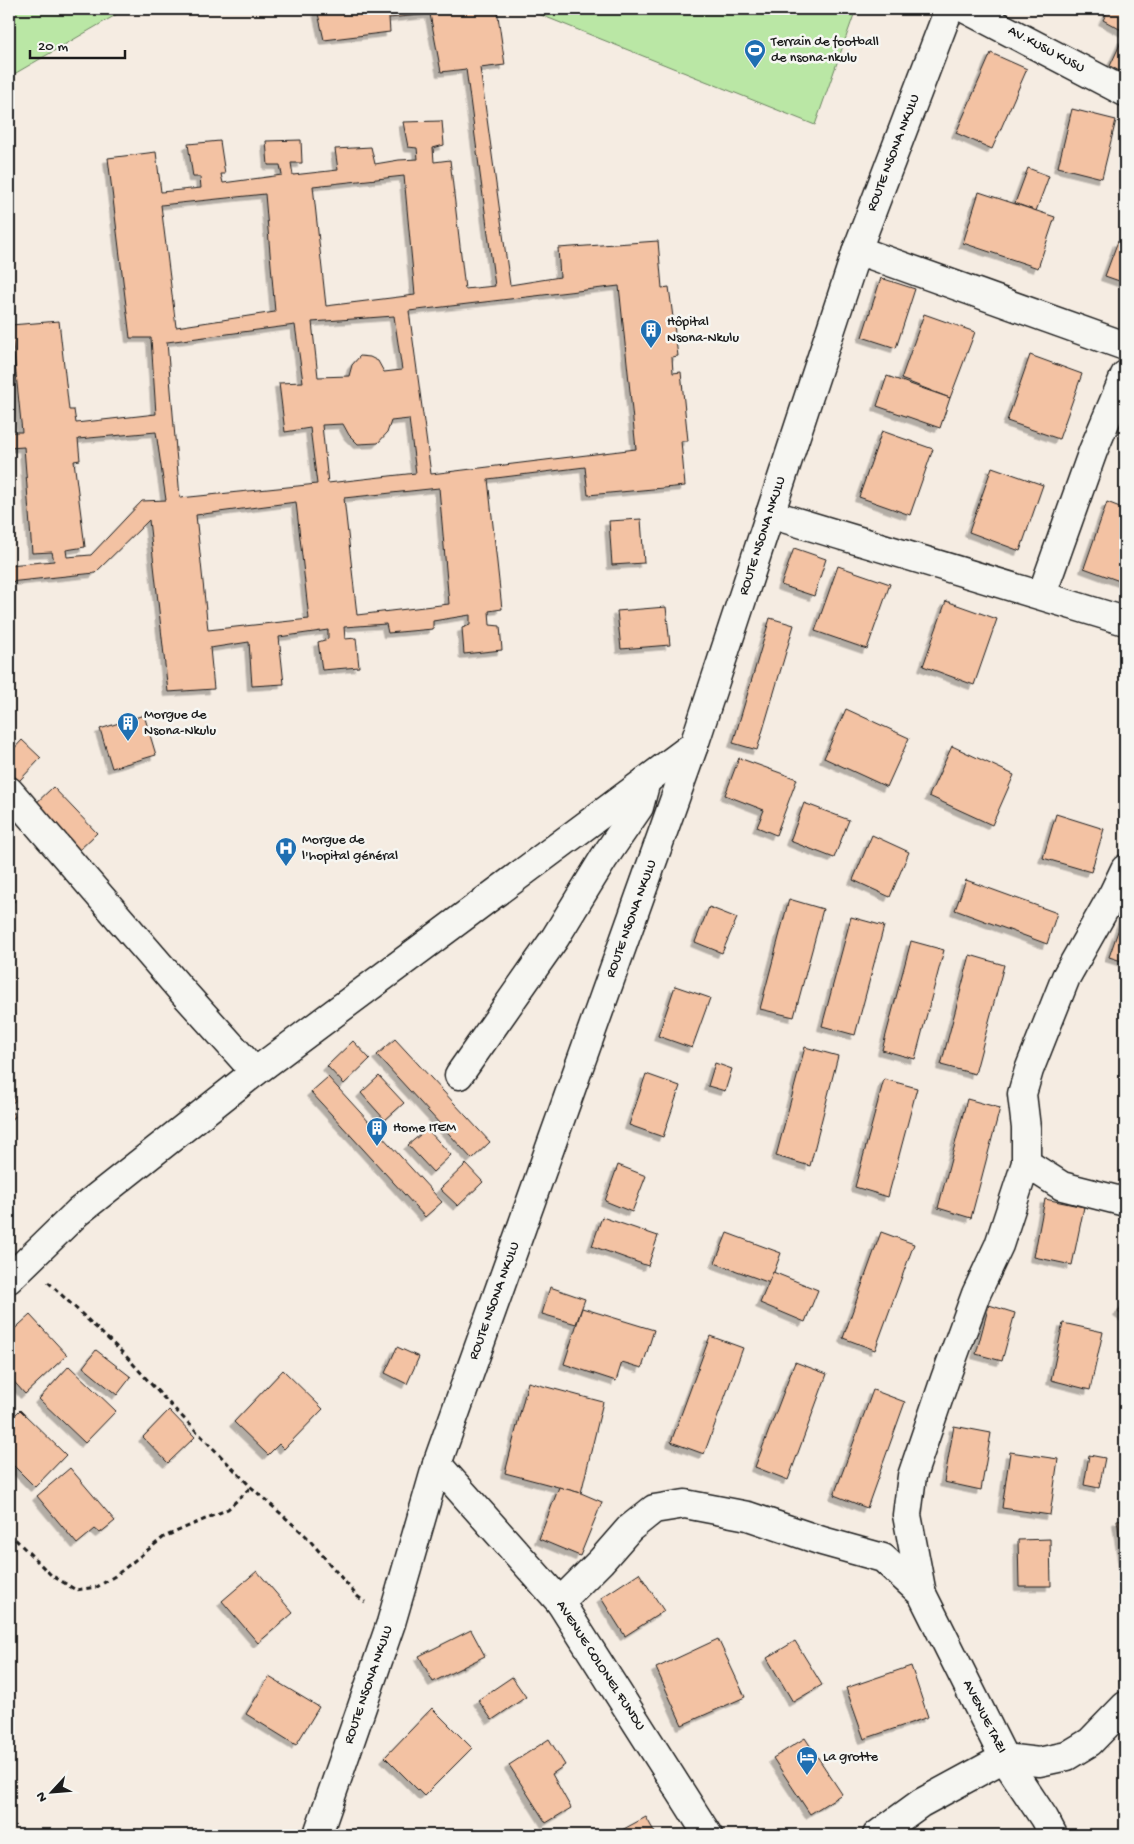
<svg xmlns="http://www.w3.org/2000/svg" width="1134" height="1844" font-family="'Gochi Hand',sans-serif">
	<defs>
		<filter id="shadow"><feDropShadow dx="-4.5" dy="4.5" stdDeviation="0" flood-color="#0004"/></filter>
	</defs>
	<rect width="100%" height="100%" fill="#f5ece2"/>
	<filter id="ink" filterUnits="userSpaceOnUse"><feTurbulence type="fractalNoise" baseFrequency=".02" numOctaves="2"/><feDisplacementMap in="SourceGraphic" scale="10" xChannelSelector="R" yChannelSelector="G"/><feConvolveMatrix kernelMatrix="1 2 1 2 8 2 1 2 1" color-interpolation-filters="sRGB"/></filter>
	<g filter="url(#ink)">
		<g fill="#bae7a5" stroke="#6b8260">
			<polygon points="9,9 126,9 9,77"/>
			<polygon points="537,9 856,9 815,125 536,13"/>
		</g>
		<g fill="#f3c2a3" stroke="#1c1c1c" fill-rule="evenodd" filter="url(#shadow)">
			<path d="M317 9H497L505 65 480 68 510 285 560 277 558 248 658 241 662 288 669 287 678 356 672 357 673 373 681 372 688 441H681L685 486 588 495 585 467 488 479 502 609 489 611 490 625 500 626 502 650 464 654 462 628 470 625V615L433 621V629L388 633 386 624 344 627 345 639 356 638 359 667 322 670 318 642 328 639V630L279 637 284 684 252 686 249 642 210 648 214 689 168 692 149 520 95 573 9 582V565L54 561 52 552 32 553 24 447 9 448V432H22L11 325 59 321 69 410H74L76 423 156 414 151 338H130L108 158 156 152 161 192 201 188 200 177H193L188 144 220 141 225 174H221L223 183 282 175 280 165H268L266 141 301 140 302 163H291L293 175 338 170 335 149 371 147 375 164 399 160 418 159 417 148 408 147 403 122 442 121 444 145 433 148 434 162 450 160 465 289 495 286 466 69 441 72 430 14 389 18 390 32 324 40ZM404 176 415 295 326 306 313 186ZM265 194 275 312 176 327 161 205ZM619 286 636 449 431 474 409 311ZM394 316 402 370 384 372 378 361 370 357 360 356 352 365 349 376 318 377 312 322ZM295 325 303 382 279 383 285 432 310 428 317 484 180 498 167 342ZM409 419 416 473 328 483 322 425 343 424 349 435 358 444 378 443 387 433 391 421ZM156 432 166 500 142 501 91 555 67 557 66 550 85 547 74 461 80 460 78 439ZM439 488 449 604 357 615 344 498ZM296 502 309 619 208 630 196 515Z"/>
			<polygon points="1109,9 1125,9 1125,32 1103,20"/>
			<polygon points="1123,38 1125,39 1125,74 1110,66"/>
			<polygon points="991,53 1027,69 992,149 956,133"/>
			<polygon points="1072,109 1116,120 1102,178 1058,167"/>
			<polygon points="1028,168 1049,176 1036,211 1015,203"/>
			<polygon points="979,192 1055,217 1038,268 963,243"/>
			<polygon points="1118,241 1125,244 1125,283 1105,276"/>
			<polygon points="881,278 915,289 896,348 862,337"/>
			<polygon points="924,314 975,332 950,398 901,379"/>
			<polygon points="1030,355 1082,374 1059,439 1007,421"/>
			<polygon points="887,376 950,398 940,428 877,406"/>
			<polygon points="882,431 933,449 910,515 859,497"/>
			<polygon points="992,467 1043,485 1020,551 969,532"/>
			<polygon points="1107,502 1125,509 1125,583 1084,568"/>
			<polygon points="641,519 644,563 612,565 609,521"/>
			<polygon points="794,548 826,559 814,596 781,585"/>
			<polygon points="838,566 890,584 867,649 815,631"/>
			<polygon points="946,601 997,619 974,685 923,666"/>
			<polygon points="666,607 670,645 621,649 617,611"/>
			<polygon points="770,618 794,625 757,750 733,743"/>
			<polygon points="846,709 909,738 887,787 824,758"/>
			<polygon points="144,715 156,755 112,768 100,729"/>
			<polygon points="22,740 41,758 19,781 9,771 9,754"/>
			<polygon points="952,746 1014,775 992,825 929,796"/>
			<polygon points="739,758 797,779 776,835 757,827 764,810 725,795"/>
			<polygon points="53,787 97,833 75,854 31,808"/>
			<polygon points="804,803 849,820 834,858 790,841"/>
			<polygon points="1056,814 1104,829 1091,872 1043,858"/>
			<polygon points="872,835 909,852 890,897 853,880"/>
			<polygon points="966,880 1057,913 1047,944 955,910"/>
			<polygon points="9,894 15,901 9,907"/>
			<polygon points="789,899 823,909 794,1017 760,1009"/>
			<polygon points="709,907 737,918 722,953 695,942"/>
			<polygon points="1125,911 1125,962 1109,957"/>
			<polygon points="851,917 884,926 855,1035 822,1026"/>
			<polygon points="911,941 944,950 915,1059 882,1050"/>
			<polygon points="970,955 1004,965 975,1074 941,1065"/>
			<polygon points="675,986 710,998 692,1048 658,1036"/>
			<polygon points="395,1039 490,1142 472,1159 377,1055"/>
			<polygon points="353,1041 370,1059 344,1084 327,1066"/>
			<polygon points="805,1047 838,1056 810,1166 776,1156"/>
			<polygon points="715,1063 732,1069 725,1091 708,1086"/>
			<polygon points="646,1074 680,1086 663,1137 629,1125"/>
			<polygon points="379,1076 404,1103 385,1120 361,1093"/>
			<polygon points="328,1077 442,1202 425,1217 311,1092"/>
			<polygon points="884,1079 917,1088 888,1197 855,1187"/>
			<polygon points="9,1091 15,1101 9,1105"/>
			<polygon points="967,1099 1000,1108 971,1218 938,1208"/>
			<polygon points="9,1108 15,1117 9,1121"/>
			<polygon points="427,1129 451,1155 433,1172 408,1145"/>
			<polygon points="466,1164 483,1182 458,1206 440,1189"/>
			<polygon points="618,1165 646,1176 632,1212 605,1201"/>
			<polygon points="1045,1199 1084,1207 1072,1265 1034,1257"/>
			<polygon points="602,1217 658,1236 648,1266 592,1246"/>
			<polygon points="881,1232 914,1244 875,1350 843,1338"/>
			<polygon points="727,1233 781,1253 770,1283 715,1263"/>
			<polygon points="773,1272 818,1290 805,1322 760,1303"/>
			<polygon points="550,1287 585,1299 576,1324 542,1314"/>
			<polygon points="1125,1302 1125,1317 1118,1312"/>
			<polygon points="989,1305 1015,1313 1002,1361 976,1354"/>
			<polygon points="582,1308 654,1330 642,1368 622,1362 616,1381 564,1364"/>
			<polygon points="30,1315 67,1355 25,1394 9,1376 9,1334"/>
			<polygon points="1063,1323 1103,1332 1090,1390 1051,1380"/>
			<polygon points="710,1336 743,1348 704,1454 671,1442"/>
			<polygon points="397,1347 419,1357 407,1384 385,1373"/>
			<polygon points="96,1350 131,1377 117,1395 83,1367"/>
			<polygon points="795,1362 827,1374 788,1480 755,1467"/>
			<polygon points="69,1366 116,1411 85,1443 39,1399"/>
			<polygon points="283,1370 323,1409 284,1449 279,1444 268,1455 234,1422"/>
			<polygon points="528,1382 603,1402 581,1493 505,1473"/>
			<polygon points="873,1390 905,1402 867,1508 834,1495"/>
			<polygon points="20,1410 66,1455 35,1487 9,1461 9,1421"/>
			<polygon points="169,1410 195,1437 168,1463 143,1437"/>
			<polygon points="954,1426 991,1433 981,1490 944,1482"/>
			<polygon points="1010,1452 1058,1459 1050,1515 1002,1508"/>
			<polygon points="1089,1455 1105,1458 1099,1488 1084,1485"/>
			<polygon points="70,1468 115,1521 100,1533 95,1529 77,1544 37,1496"/>
			<polygon points="559,1487 581,1493 602,1502 580,1556 539,1539"/>
			<polygon points="1125,1519 1125,1576 1117,1520"/>
			<polygon points="1050,1539 1051,1586 1019,1586 1018,1540"/>
			<polygon points="257,1571 293,1613 258,1643 222,1601"/>
			<polygon points="639,1573 664,1611 625,1636 601,1598"/>
			<polygon points="471,1630 485,1656 433,1682 419,1656"/>
			<polygon points="718,1639 745,1697 682,1725 656,1668"/>
			<polygon points="795,1641 822,1685 793,1702 767,1658"/>
			<polygon points="911,1666 928,1717 864,1739 846,1688"/>
			<polygon points="269,1677 319,1707 296,1745 246,1714"/>
			<polygon points="512,1677 526,1697 492,1720 478,1700"/>
			<polygon points="432,1708 472,1748 424,1796 385,1757"/>
			<polygon points="805,1738 842,1794 810,1814 773,1758"/>
			<polygon points="549,1739 565,1765 552,1774 571,1808 546,1823 509,1765"/>
			<polygon points="646,1817 655,1833 652,1835 622,1835 620,1831"/>
		</g>
		<g fill="none" stroke-linecap="round" stroke-linejoin="round">
			<g stroke="#1c1c1c" stroke-width="31">
				<g id="street">
					<polyline points="966,9 1125,92"/>
					<polyline points="857,250 1125,346"/>
					<polyline points="770,514 1125,621"/>
					<polyline points="1042,594 1093,451 1125,375"/>
					<polyline points="9,791 183,992 255,1072"/>
					<polyline points="459,1075 555,938 604,858 639,807 646,781"/>
					<polyline points="1026,1163 1062,1186 1125,1202"/>
					<polyline points="437,1464 560,1602 708,1835"/>
					<polyline points="922,1594 1004,1758 1044,1818 1053,1835"/>
					<polyline points="560,1602 601,1561 629,1529 654,1509 685,1504 748,1516 822,1541 883,1558 922,1594 907,1515 912,1476 945,1379 976,1294 999,1245 1026,1163 1026,1128 1022,1094 1029,1070 1066,977 1113,894 1125,869"/>
					<polyline points="877,1835 921,1803 1004,1758 1039,1762 1067,1756 1090,1742 1125,1706"/>
				</g>
			</g>
			<g stroke="#1c1c1c" stroke-width="31">
				<g id="secondary">
					<polyline points="9,1279 78,1212 255,1072 694,745"/>
					<polyline points="319,1831 391,1623 437,1464 694,745 857,250 949,9"/>
				</g>
			</g>
			<g stroke="#1c1c1c" stroke-width="3" stroke-dasharray="5 4" stroke-linecap="butt">
				<polyline points="48,1282 125,1355 161,1395 251,1487 306,1536 357,1596 365,1602"/>
				<polyline points="9,1533 51,1575 76,1590 97,1587 115,1576 164,1537 228,1509 251,1487"/>
			</g>
			<use href="#street" stroke="#f6f6f2" stroke-width="28"/>
			<use href="#secondary" stroke="#f6f6f2" stroke-width="28"/>
		</g>
	</g>
	<defs>
		<g id="stadium-pin" transform="scale(1.125)"><path d="M0 17L-7.5 6A9.5 9.5 0 1 1 7.5 6Z" fill="#1f6fb2" stroke="#f6f6f2"/><path d="M0-5a6.5 5 0 1 0 0 10a6.5 5 0 1 0 0-10ZM-3.5-1.8h7v3.6h-7Z" fill="#fff"/></g>
		<g id="building-pin" transform="scale(1.125)"><path d="M0 17L-7.5 6A9.5 9.5 0 1 1 7.5 6Z" fill="#1f6fb2" stroke="#f6f6f2"/><path d="M-4-6H4V6H1V3H-1V6H-4ZM-2.5-4.3h1.7v1.8h-1.7ZM.8-4.3h1.7v1.8H.8ZM-2.5-1h1.7V.8h-1.7ZM.8-1h1.7V.8H.8Z" fill="#fff"/></g>
		<g id="hospital-pin" transform="scale(1.125)"><path d="M0 17L-7.5 6A9.5 9.5 0 1 1 7.5 6Z" fill="#1f6fb2" stroke="#f6f6f2"/><path d="M-5-5h3v3.5h4V-5h3V5h-3V1.5h-4V5h-3Z" fill="#fff"/></g>
		<g id="hotel-pin" transform="scale(1.125)"><path d="M0 17L-7.5 6A9.5 9.5 0 1 1 7.5 6Z" fill="#1f6fb2" stroke="#f6f6f2"/><path d="M-6-4.5h1.5V1H6V5H4.5V3h-9V5H-6ZM-4 0a1.8 1.8 0 1 1 3.6 0ZM.5 0V-2.5h3Q6-2.5 6 0Z" fill="#fff"/></g>
	</defs>
	<g fill-rule="evenodd">
		<use href="#stadium-pin" x="755" y="50"/>
		<use href="#building-pin" x="651" y="330"/>
		<use href="#building-pin" x="128" y="723"/>
		<use href="#hospital-pin" x="286" y="848"/>
		<use href="#building-pin" x="377" y="1128"/>
		<use href="#hotel-pin" x="807" y="1757"/>
	</g>
	<g text-anchor="middle" dominant-baseline="central" stroke-width="5" stroke-linejoin="round" paint-order="stroke">
		<g font-size="14" fill="#1c1c1c" stroke="#f6f6f2" text-anchor="start">
			<text x="771" y="42">Terrain de football<tspan x="771" dy="16">de nsona-nkulu</tspan></text>
			<text x="667" y="322">Hôpital<tspan x="667" dy="16">Nsona-Nkulu</tspan></text>
			<text x="144" y="715">Morgue de<tspan x="144" dy="16">Nsona-Nkulu</tspan></text>
			<text x="302" y="840">Morgue de<tspan x="302" dy="16">l'hopital général</tspan></text>
			<text x="393" y="1128">Home ITEM</text>
			<text x="823" y="1757">La grotte</text>
		</g>
		<g font-size="14" fill="#1c1c1c" stroke="#f6f6f2">
			<text transform="translate(1046 50) rotate(28)">AV.KUSU KUSU</text>
			<text transform="translate(894 153) rotate(-69)">ROUTE NSONA NKULU</text>
			<text transform="translate(763 536) rotate(-72)">ROUTE NSONA NKULU</text>
			<text transform="translate(632 919) rotate(-70)">ROUTE NSONA NKULU</text>
			<text transform="translate(495 1301) rotate(-70)">ROUTE NSONA NKULU</text>
			<text transform="translate(600 1666) rotate(57)">AVENUE COLONEL FUNDU</text>
			<text transform="translate(369 1685) rotate(-71)">ROUTE NSONA NKULU</text>
			<text transform="translate(984 1717) rotate(63)">AVENUE TAZI</text>
		</g>
	</g>
	<rect width="1134" height="1844" fill="none" stroke="#f6f6f2" stroke-width="30"/>
	<rect x="15" y="15" width="1104" height="1814" fill="none" stroke="#1c1c1c" stroke-width="2" filter="url(#ink)"/>
	<g transform="translate(52 1792) rotate(244)" stroke="#f6f6f2" stroke-width="4" paint-order="stroke">
	<path d="M0-4L9 19L0 12L-9 19Z" fill="#1c1c1c"/>
	<text y="-8" font-size="14" font-weight="bold" text-anchor="middle" fill="#1c1c1c">N</text>
	</g>
	<path d="M30 50v8h95v-8" fill="none" stroke="#1c1c1c" stroke-width="2.5"/>
	<text x="38" y="50" font-size="15" fill="#1c1c1c" stroke="#f6f6f2" stroke-width="4" paint-order="stroke">20 m</text>
</svg>
